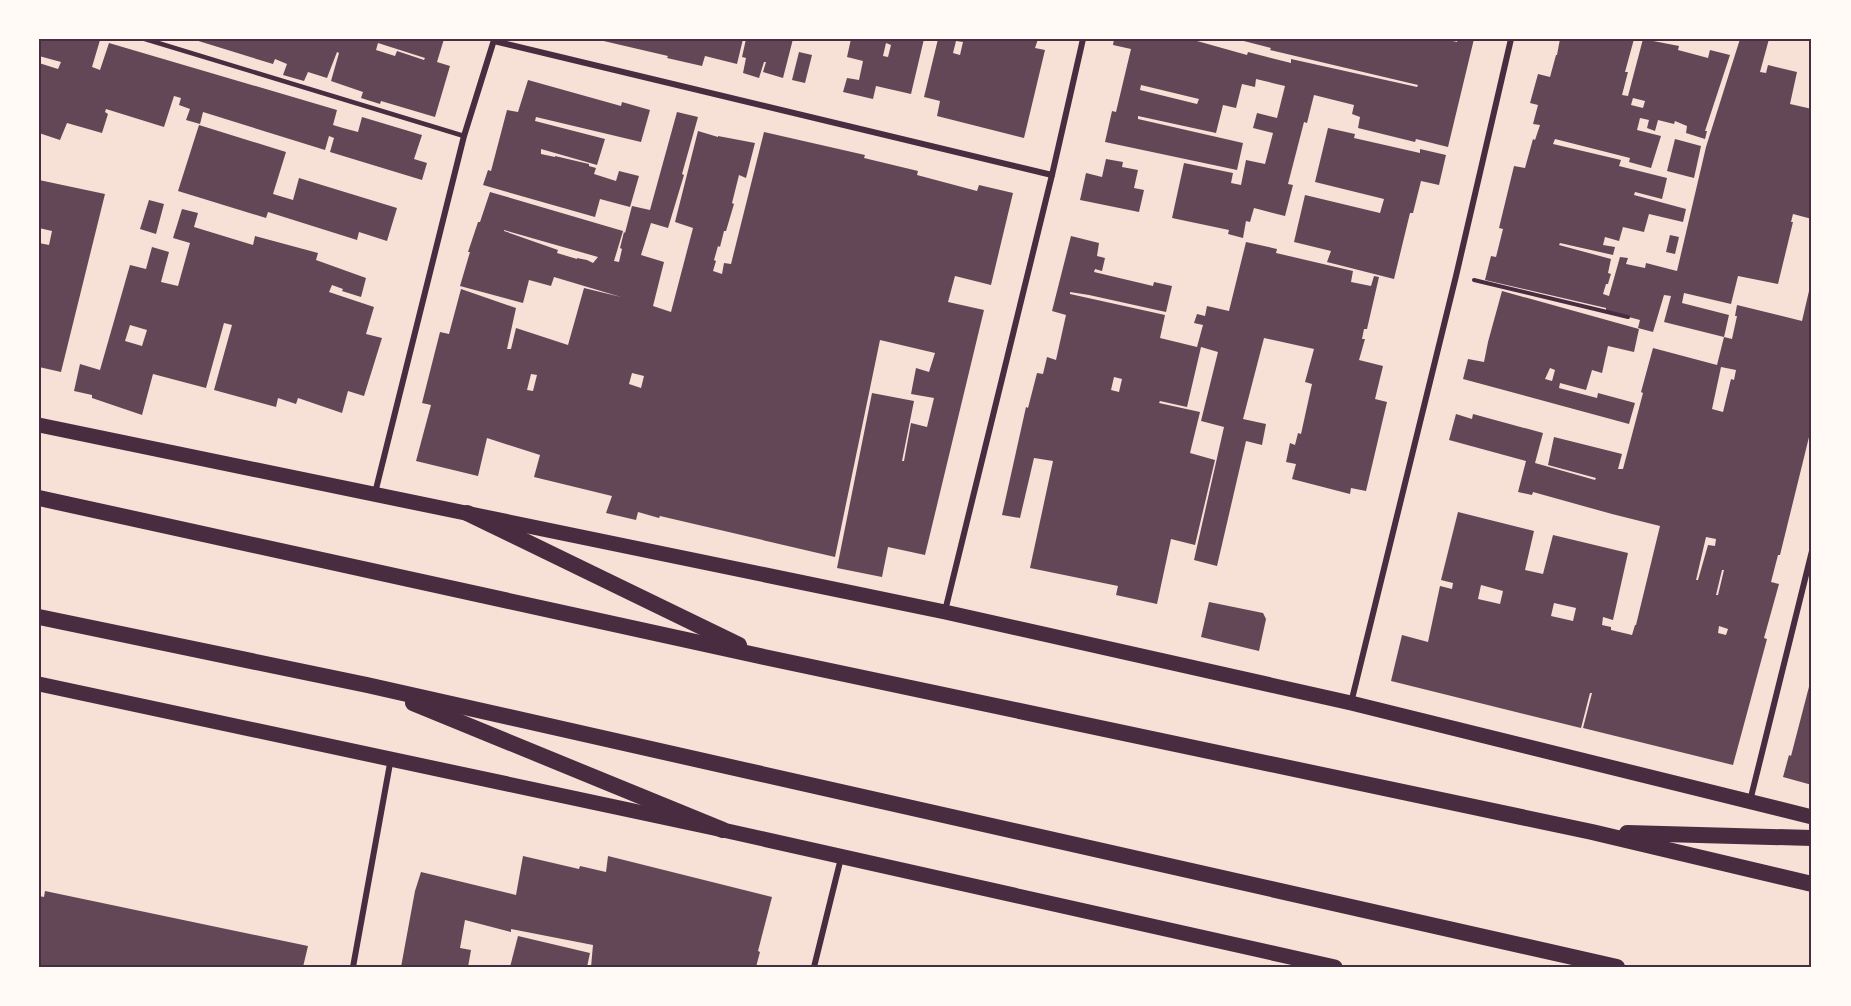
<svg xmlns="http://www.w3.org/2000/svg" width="1851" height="1006" font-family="'Playfair Display',serif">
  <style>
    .building { fill: #644757; fill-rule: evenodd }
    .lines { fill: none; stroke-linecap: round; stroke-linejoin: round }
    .path { stroke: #4a2c40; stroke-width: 4 }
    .service { stroke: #4a2c40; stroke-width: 4.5 }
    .minor { stroke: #4a2c40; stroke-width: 6 }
    .primary { stroke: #4a2c40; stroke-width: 15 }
    .trunk { stroke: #4a2c40; stroke-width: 16 }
    .neatline { fill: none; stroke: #4a2c40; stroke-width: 2 }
  </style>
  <rect width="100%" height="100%" fill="#f7e1d7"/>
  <!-- building -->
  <g class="building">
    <polygon points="39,39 100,40 92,67 100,70 109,43 337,110 333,125 343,128 358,132 362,117 422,135 414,159 427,163 422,180 330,152 334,138 329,136 325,150 203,112 200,124 186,120 190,109 179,105 181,98 174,96 164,127 106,109 105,112 108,114 102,133 67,123 60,140 39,133 39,63 58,69 61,62 39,56"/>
    <path d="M192,39H357L361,40L362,39H444L437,62L450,66L435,117L381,101L380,104L361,98L363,92L331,81L339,53L337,52L327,78L308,72L304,81L283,75L287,64L275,59L273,64ZM378,43L425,58L424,60L397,51L395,56L376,50Z"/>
    <polygon points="595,39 743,39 737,64 705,56 702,66 667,58 668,56"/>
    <polygon points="746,39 793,39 783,78 763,72 766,62 764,62 759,78 743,73 746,58 742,57"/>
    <path d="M851,39H924L911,94L876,86L873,99L843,92L847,78L859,80L863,61L847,57ZM886,43L891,45L888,57L883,56Z"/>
    <path d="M938,39H1038L1035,48L1045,50L1024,138L937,116L940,101L924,97ZM956,41L963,42L960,55L953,53Z"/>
    <path d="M1114,39H1197V41L1247,55L1248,52L1291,63V59L1417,87L1418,85L1270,50L1271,48L1236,39H1445L1457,42L1458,39H1474L1448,147L1416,139L1415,142L1358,128L1360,117L1352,114L1354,105L1314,95L1307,123L1304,122L1288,184L1293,185L1285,216L1254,208L1250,222L1246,221L1243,238L1228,234L1229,230L1172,218L1184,163L1233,173L1231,183L1241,185L1246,160L1265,164L1273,133L1253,128L1257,113L1277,118L1285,86L1256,79L1255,87L1242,84L1236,108L1223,105L1216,133L1138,116V119L1243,143L1237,170L1105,142L1112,111L1116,112L1131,49L1113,45ZM1141,85L1199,99L1197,104L1140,90Z"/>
    <path d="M1560,39H1634L1625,72H1628L1622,95L1628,96L1643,39L1679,46L1678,50L1708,58L1710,50L1730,55L1705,131H1707L1705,139L1686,133L1687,126L1675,121L1674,124L1658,120L1655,131L1647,128L1649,120L1640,118L1637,130L1661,136L1651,168L1629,162L1630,158L1555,139L1553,144L1621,160L1619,166L1667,178L1662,199L1635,192L1634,195L1686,209L1683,222L1649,214L1644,232L1623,227L1619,241L1605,237L1603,245L1615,247L1613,255L1560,243L1559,245L1611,259L1608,273L1611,274L1610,277L1608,284H1606L1603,294L1609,296L1620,257L1628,258L1626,264L1645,268L1646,263L1677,271L1706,147L1740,39H1769L1760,72L1766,73L1768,65L1797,72L1790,104L1812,109V219L1793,214L1791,222H1793L1778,284L1738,276L1731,304L1684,293L1682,303L1729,315L1724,337L1664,322L1671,296L1664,295L1653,332L1638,328L1640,320L1606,311V308L1485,280L1491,256L1496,257L1503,229L1499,228L1514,166L1525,168L1533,139L1535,140L1540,125L1533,124L1538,105L1530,103L1538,74L1550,77L1556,55H1557ZM1633,98L1645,101L1643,108L1631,105Z"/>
    <polygon points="799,52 812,55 805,83 792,80"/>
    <polygon points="528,80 621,106 622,102 650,110 641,142 536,117 535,121 605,139 597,165 541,149 541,154 555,157 555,156 589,164 589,166 596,168 594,174 616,181 619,171 639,176 630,207 600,199 595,217 483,185 488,170 491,171 507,110 518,112"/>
    <path d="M677,112L698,117L682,174L684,175L668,228L651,223L641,255L664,262L653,306L671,312L693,228L675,222L698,131L718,137V136L755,143L746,178L739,175L732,203L734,204L726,231H724L720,247L718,246L714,260L716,261L713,271L722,274L724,263L731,264L764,132L865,155L864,158L918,171L917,175L977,191L979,185L1013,193L991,285L955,276L948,302L984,310L925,555L888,547L882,577L837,568L872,393L914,401L902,461H904L911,423L927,427L934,398L911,394L916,368L929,372L935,353L880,340L835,557L660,516L659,518L638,512L636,520L606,513L612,496L534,477L540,455L487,438L478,476L416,461L431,405L422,403L440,332L449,334L461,289L516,308L507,349H511L516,328L568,345L584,288L621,297L554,277L551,286L529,280L523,303L460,286L470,252H468L478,222H480L490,192L623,231L614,261L619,262L622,249L620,248L624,232L625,233L632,206L650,210ZM504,230L598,257L593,263L587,260L577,258V259L557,253L558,250L504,231ZM632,373L644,376L641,388L629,384ZM531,374L537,375L533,391L527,390Z"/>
    <polygon points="199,125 286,152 273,194 293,200 299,178 397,208 387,241 359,232 357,240 268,212 266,218 178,191"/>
    <polygon points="1328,128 1355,134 1354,138 1420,153 1420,149 1446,155 1439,185 1421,181 1413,213 1410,213 1394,279 1327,262 1331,251 1294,242 1305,195 1380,213 1384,199 1315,182"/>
    <polygon points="1675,139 1701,146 1694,178 1667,171"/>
    <polygon points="1106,159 1123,162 1122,167 1138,170 1134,188 1144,190 1139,212 1080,200 1086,173 1102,177"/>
    <polygon points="39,180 105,194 61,372 39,367 39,243 49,245 52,231 39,228"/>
    <polygon points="149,200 164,204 156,234 140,229"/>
    <path d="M182,209L198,213L194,227L253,245L255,236L318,253L316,260L366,278L361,297L342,291L343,289L332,285L329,292L374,307L366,334L382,338L364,396L348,391L342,413L298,398L296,404L278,398L276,407L214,390L232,325L224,323L206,388L153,374L142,415L92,398V395L74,391L80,364L100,370L130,265L146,269L152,247L169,252L161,282L178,286L190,243L173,238ZM130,325L147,330L142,346L125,341Z"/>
    <polygon points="1670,235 1679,237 1675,254 1666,252"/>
    <path d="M1071,236L1099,243L1097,256L1105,258L1102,271L1095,269L1094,272L1153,286L1154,282L1172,286L1166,312L1089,295L1070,292V294L1165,315L1160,338L1197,347L1203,325L1194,323L1197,314L1205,316L1207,306L1229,311L1246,242L1277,249L1276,253L1353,271L1351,282L1371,286L1374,276L1379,277L1367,329H1364L1362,339H1365L1359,360L1383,366L1375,399L1387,402L1366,491L1351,488L1350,494L1292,479L1296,464L1286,462L1290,443L1295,445L1298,433L1301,434L1312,384L1305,382L1314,349L1264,338L1243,419L1266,424L1262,445L1246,441L1217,566L1194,560L1224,427L1201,421L1218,352L1201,347L1187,407L1160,401L1159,403L1200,412L1190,453L1215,460L1195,545L1171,539L1157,604L1116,595L1118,586L1030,568L1053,461L1034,458L1020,518L1002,515L1026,407L1028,408L1037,373L1043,374L1047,357L1056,360L1066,315L1052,311ZM1114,377L1122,379L1119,392L1111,390Z"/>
    <path d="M1502,291L1639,329L1634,352L1608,346L1602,373L1592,370L1586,390L1560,383L1559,388L1597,398L1598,393L1635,403L1629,424L1463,379L1468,359L1484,362L1488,342ZM1550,368L1555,370L1552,381L1545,379Z"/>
    <path d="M1809,291H1812V434L1810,433L1780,555H1778L1771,582L1779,584L1764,638L1767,639L1733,765L1583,728L1592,693H1590L1581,728L1391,681L1402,635L1428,642L1440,586L1452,589L1453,583L1441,580L1458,512L1534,531L1525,570L1543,574L1553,535L1628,553L1613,620L1603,617L1602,625L1611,627V630L1632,635L1635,625H1636L1660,526L1612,514L1533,492L1532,495L1518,492L1526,461L1449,440L1456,414L1472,419L1473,414L1543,433L1535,463L1595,480L1596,478L1548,465L1554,437L1622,454L1618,469H1623L1643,393L1641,392L1653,348L1717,365L1724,337L1732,339L1737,316H1735L1737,305L1802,321ZM1721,367L1736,370L1734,380L1731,379L1723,412L1712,409ZM1706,537L1716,539L1715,546L1708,545L1698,580H1696ZM1722,570H1724L1718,595H1716ZM1481,585L1503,591L1500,604L1478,599ZM1554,603L1576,608L1573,621L1551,616ZM1719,626L1728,629L1726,635L1718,633Z"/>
    <polygon points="1209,602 1263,613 1266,619 1259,651 1201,637"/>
    <polygon points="1811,679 1812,679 1812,785 1783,777 1789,755 1791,756"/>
    <polygon points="523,856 579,869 580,866 606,872 608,856 772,897 758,951 760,952 756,967 591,967 593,945 511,929 511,932 465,920 460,948 471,950 468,967 401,967 415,891 421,872 516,895"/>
    <polygon points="45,891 308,946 303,967 39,967 39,896 44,897"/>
    <polygon points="518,936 590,953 587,967 510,967"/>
  </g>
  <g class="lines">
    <!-- path -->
    <polyline class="path" points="1474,280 1628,317"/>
    <!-- service -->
    <polyline class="service" points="145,39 464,136"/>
    <!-- minor -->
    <g class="minor">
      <polyline points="494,41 1052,175"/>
      <polyline points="375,493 464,136 494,40"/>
      <polyline points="945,611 1052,175 1083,39"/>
      <polyline points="1351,703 1456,276 1511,39"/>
      <polyline points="1750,801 1812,551"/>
      <polyline points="353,967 391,758"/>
      <polyline points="814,967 841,858"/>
    </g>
    <!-- primary -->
    <g class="primary">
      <polyline points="39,425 945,612 1351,703 1812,817"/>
      <polyline points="39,684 723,830 1335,967"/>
    </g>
    <!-- trunk -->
    <g class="trunk">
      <polyline points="39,498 764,657 1592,832 1812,884"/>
      <polyline points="467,513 739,645"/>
      <polyline points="39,617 367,685 1617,967"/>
      <polyline points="413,703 723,830"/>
      <polyline points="1627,833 1812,838"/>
    </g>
  </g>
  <!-- border -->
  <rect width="1851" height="1006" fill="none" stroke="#fffaf5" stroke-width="81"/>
  <rect x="40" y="40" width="1770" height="926" class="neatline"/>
</svg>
